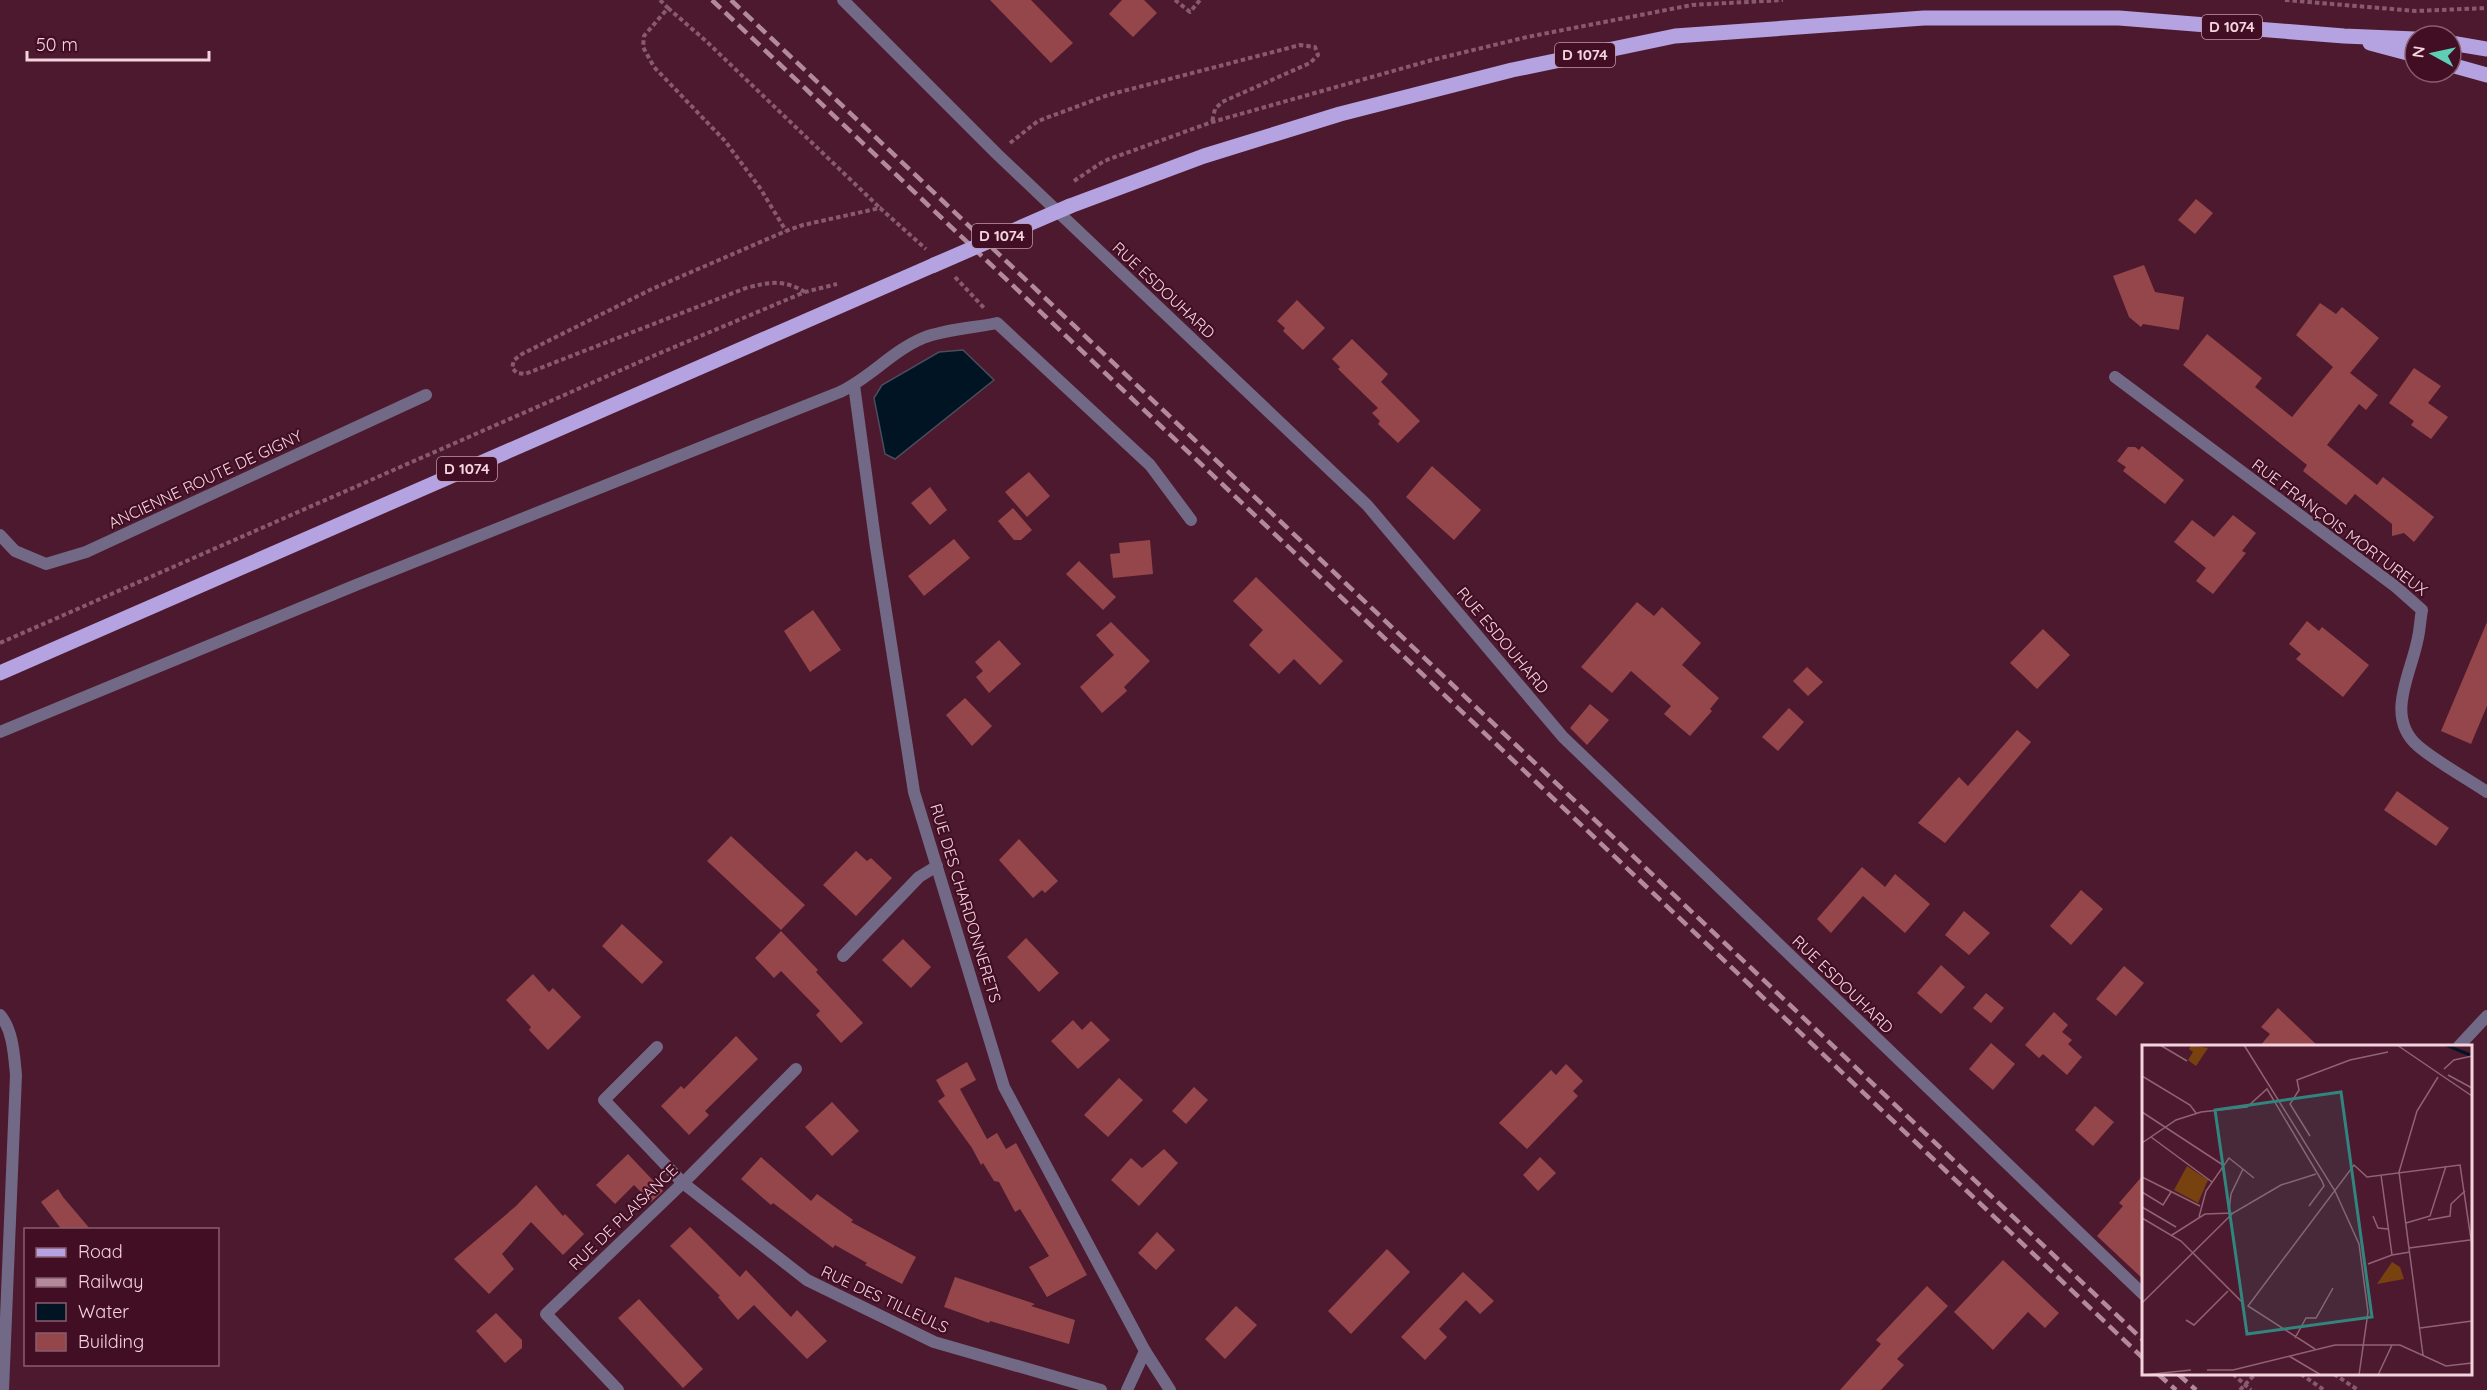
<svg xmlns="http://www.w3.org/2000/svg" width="2487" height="1390" font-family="Quicksand,sans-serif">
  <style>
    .water { fill: #001423; stroke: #4a4d5b; stroke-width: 1.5 }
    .building { fill: #95464a }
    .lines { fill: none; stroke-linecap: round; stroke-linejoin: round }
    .path { stroke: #885a6c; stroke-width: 4; stroke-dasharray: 4.5 3; stroke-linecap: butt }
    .service { stroke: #726987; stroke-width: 12 }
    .minor { stroke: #726987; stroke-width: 12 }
    .primary { stroke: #b5a2e1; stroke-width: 15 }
    .rail { stroke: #b38a99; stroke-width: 4.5; stroke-dasharray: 12 6; stroke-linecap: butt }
    .path-bridge { stroke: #885a6c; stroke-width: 4; stroke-dasharray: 4.5 3; stroke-linecap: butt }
    .primary-bridge { stroke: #b5a2e1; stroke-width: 15 }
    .labels { text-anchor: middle; stroke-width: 4.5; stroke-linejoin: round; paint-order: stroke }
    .shield { fill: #410e24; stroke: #bf98a6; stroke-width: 1.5 }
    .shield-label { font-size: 15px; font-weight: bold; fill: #f5d3dd }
    .street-label { font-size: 16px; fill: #f5d3dd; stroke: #410e24 }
    .inset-river { fill: none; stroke: #001423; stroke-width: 3 }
    .inset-road { fill: none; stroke: #906374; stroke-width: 1.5 }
    .view { fill: #32847f; fill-opacity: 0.15; stroke: #32847f; stroke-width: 3 }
    .inset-edge { fill: none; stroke: #f5d3dd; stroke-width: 3 }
  </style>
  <rect width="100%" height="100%" fill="#4d192e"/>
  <!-- water -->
  <polygon class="water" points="963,350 994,380 895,459 885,454 874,398 882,385 939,352"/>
  <!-- building -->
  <g class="building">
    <polygon points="990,0 1031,0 1073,43 1051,63"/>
    <polygon points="1122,0 1144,0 1157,13 1133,37 1109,14"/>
    <polygon points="2196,199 2213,213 2195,234 2178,220"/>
    <polygon points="2144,265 2155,292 2184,297 2179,330 2143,324 2141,327 2129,317 2113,276"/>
    <polygon points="1297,300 1325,328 1303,350 1283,331 1285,328 1277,321"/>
    <polygon points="2320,303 2336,314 2342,307 2379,338 2350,373 2378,395 2366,410 2359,404 2327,445 2377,485 2383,477 2434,517 2414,542 2404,533 2392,536 2392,524 2355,494 2346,505 2303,471 2307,465 2183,365 2207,334 2262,378 2255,387 2292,417 2333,367 2296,335"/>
    <polygon points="1352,339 1388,374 1381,382 1420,421 1398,443 1378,424 1380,421 1372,413 1378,408 1338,369 1340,367 1332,359"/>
    <polygon points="2414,368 2441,386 2428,403 2448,417 2431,439 2411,425 2414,421 2389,403"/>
    <polygon points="2142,446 2184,480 2165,504 2123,471 2126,467 2117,461 2128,447 2135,447 2139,450"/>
    <polygon points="1432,466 1481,510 1454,540 1406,497"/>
    <polygon points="1029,472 1050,496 1027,517 1005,492"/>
    <polygon points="930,487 947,510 930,525 911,503"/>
    <polygon points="1013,508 1032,530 1021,540 1014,540 998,521"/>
    <polygon points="2233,515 2256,533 2242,551 2246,553 2213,594 2196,581 2206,568 2174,542 2192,520 2214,537"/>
    <polygon points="954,539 970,558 924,596 908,576"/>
    <polygon points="1150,540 1153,574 1113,578 1110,554 1120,553 1119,543"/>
    <polygon points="1079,561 1116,597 1103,610 1066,574"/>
    <polygon points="1256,577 1343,661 1320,685 1294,659 1279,674 1249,645 1263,630 1233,601"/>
    <polygon points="1637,602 1654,616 1662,607 1701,643 1682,665 1719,698 1710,709 1712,711 1690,736 1664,714 1671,706 1631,671 1612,693 1581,667"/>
    <polygon points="813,610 841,650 810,672 784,631"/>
    <polygon points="2307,621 2319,631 2322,627 2369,665 2343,697 2296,659 2301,654 2289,644"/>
    <polygon points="1111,622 1150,661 1124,687 1127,691 1102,713 1080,687 1114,655 1096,635"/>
    <polygon points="2487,622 2487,706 2471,744 2441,731"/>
    <polygon points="2043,629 2070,655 2037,689 2010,663"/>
    <polygon points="999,640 1021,664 989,693 976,677 983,671 975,662"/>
    <polygon points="1807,667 1823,682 1808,696 1793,681"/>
    <polygon points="965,698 992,726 972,746 946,715"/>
    <polygon points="1590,704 1609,720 1587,745 1570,728"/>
    <polygon points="1789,708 1804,722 1778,751 1762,737"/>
    <polygon points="2017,730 2031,742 1945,843 1918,823 1959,777 1968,786"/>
    <polygon points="2397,791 2449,828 2436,846 2384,810"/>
    <polygon points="731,836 805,905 781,930 707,861"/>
    <polygon points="1019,839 1058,881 1045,893 1042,890 1033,898 999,860"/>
    <polygon points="856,851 867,861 871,858 892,878 856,916 823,885"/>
    <polygon points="1862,867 1885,887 1895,874 1930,904 1905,933 1863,896 1831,933 1817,919"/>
    <polygon points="2081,890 2103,909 2071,945 2050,926"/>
    <polygon points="1964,911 1990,933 1969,955 1945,935"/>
    <polygon points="622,924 663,962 642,984 602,946"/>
    <polygon points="781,931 818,970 816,972 863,1023 841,1043 816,1015 820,1011 781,971 774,978 755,958"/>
    <polygon points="1026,938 1059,973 1039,992 1007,957"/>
    <polygon points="903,939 931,967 911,988 882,960"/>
    <polygon points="1941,965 1965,987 1941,1014 1917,993"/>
    <polygon points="2124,966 2144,983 2116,1016 2096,999"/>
    <polygon points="533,974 549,992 553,988 581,1017 548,1050 529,1030 531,1027 506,1000"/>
    <polygon points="1986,993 2004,1008 1991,1023 1973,1008"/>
    <polygon points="2278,1008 2319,1047 2259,1047 2270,1034 2261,1027"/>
    <polygon points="2054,1012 2068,1025 2062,1032 2072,1040 2068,1044 2082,1057 2067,1075 2043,1054 2039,1058 2025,1045"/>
    <polygon points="1073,1020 1082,1030 1091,1021 1110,1040 1078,1069 1051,1041"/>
    <polygon points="736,1036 758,1059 705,1111 709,1115 689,1135 661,1106 681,1086 684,1089"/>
    <polygon points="1991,1043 2015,1064 1993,1090 1969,1069"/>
    <polygon points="967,1062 976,1080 960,1089 987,1139 997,1133 1006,1149 1016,1143 1087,1275 1047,1297 1029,1267 1049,1256 1020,1209 1015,1212 999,1182 994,1181 983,1163 981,1165 972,1148 938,1101 945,1096 936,1080"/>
    <polygon points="1566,1064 1583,1081 1573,1091 1578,1096 1527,1149 1499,1123 1551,1070 1556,1075"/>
    <polygon points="1119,1078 1143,1100 1108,1137 1084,1115"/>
    <polygon points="1194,1087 1208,1100 1186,1124 1172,1111"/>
    <polygon points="832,1102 859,1131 832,1156 805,1127"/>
    <polygon points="2095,1106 2114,1122 2093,1146 2075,1130"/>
    <polygon points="1164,1149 1178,1163 1139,1206 1111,1180 1131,1158 1142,1168"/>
    <polygon points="628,1154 663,1191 651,1202 634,1185 615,1204 596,1185"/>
    <polygon points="761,1157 811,1201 817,1194 853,1220 851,1222 916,1257 902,1284 865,1265 867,1263 835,1245 833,1248 773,1203 771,1205 741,1179"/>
    <polygon points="1540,1157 1556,1173 1538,1191 1523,1175"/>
    <polygon points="2144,1174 2144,1280 2097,1236 2123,1206 2119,1203"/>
    <polygon points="536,1185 563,1216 565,1214 584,1234 563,1255 531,1222 502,1254 514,1269 489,1294 454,1259 516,1206"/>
    <polygon points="58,1189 63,1197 91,1230 62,1230 41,1202"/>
    <polygon points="690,1227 740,1277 746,1270 791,1317 797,1310 827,1341 807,1359 754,1305 738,1320 718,1297 720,1296 670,1246"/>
    <polygon points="1157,1232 1175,1250 1156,1270 1138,1253"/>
    <polygon points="1387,1249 1410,1272 1351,1334 1328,1311"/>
    <polygon points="2003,1260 2059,1313 2045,1328 2028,1312 1993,1350 1954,1312"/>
    <polygon points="1463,1272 1494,1301 1480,1314 1466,1300 1439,1329 1447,1337 1425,1360 1401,1337"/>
    <polygon points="955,1277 1035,1304 1031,1306 1075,1320 1069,1344 990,1321 989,1323 944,1307"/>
    <polygon points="1927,1286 1948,1306 1897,1359 1904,1365 1881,1390 1840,1390 1881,1344 1876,1340"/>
    <polygon points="639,1299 703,1369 683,1388 618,1318"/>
    <polygon points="1236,1306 1257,1325 1225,1359 1205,1339"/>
    <polygon points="496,1313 522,1340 522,1348 505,1363 476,1331"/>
  </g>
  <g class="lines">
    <!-- path -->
    <g class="path">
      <polyline points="660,0 668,8 644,36 643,47 654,67 725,141 760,188 786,231"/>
      <polyline points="1175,0 1190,12 1200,0"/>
      <polyline points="2285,0 2416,11 2487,8"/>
      <polyline points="668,8 706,41 880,208"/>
      <polyline points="1010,143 1038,121 1108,95 1300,45 1315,47 1318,55 1310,63 1222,102 1215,109 1212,122"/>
      <polyline points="1074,181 1104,161 1212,122 1432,60 1527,37 1692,5 1783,0"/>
      <polyline points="955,277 985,309"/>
      <path d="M805,292C783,279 769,282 746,288L525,374L517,373L512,368L514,360L522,354L652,289L786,231L803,225L880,208L926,249"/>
      <polyline points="0,643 653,356 805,292 837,284"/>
      <polyline points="2233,1374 2251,1390"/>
      <polyline points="2301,1374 2324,1390"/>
      <polyline points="2334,1374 2358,1390"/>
    </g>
    <!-- service -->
    <polyline class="service" points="657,1047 604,1100 683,1183"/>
    <!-- minor -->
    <g class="minor">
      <polyline points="843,0 997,154 1367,505 1563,737 2144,1295"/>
      <path d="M2115,377L2396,587L2422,610C2420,620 2420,631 2417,642C2410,676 2385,717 2418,746C2438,763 2465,777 2487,792"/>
      <polyline points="854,385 876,547 914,792 1004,1087 1145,1351 1170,1390"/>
      <polyline points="0,535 15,551 46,564 86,552 426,395"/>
      <path d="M0,732L356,585L840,392C870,378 892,351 923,338C946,329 974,328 997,323L1150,465L1191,520"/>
      <polyline points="843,956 919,877 937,866"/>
      <path d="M0,1015C13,1030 14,1055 16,1075L3,1390"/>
      <polyline points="2459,1046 2487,1016"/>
      <polyline points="683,1183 807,1280 934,1342 1101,1390"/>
      <polyline points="618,1390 546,1314 689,1177 796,1069"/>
      <polyline points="1127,1390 1145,1351"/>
    </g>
    <!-- primary -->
    <g class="primary">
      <polyline points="2370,43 2415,55"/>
      <polyline points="2451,43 2487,49"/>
      <polyline points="2451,65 2487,75"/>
      <polyline points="1070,206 1204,156 1340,114 1512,70 1675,36 1924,18 2119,18 2344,36 2415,39"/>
      <polyline points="0,673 934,265"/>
    </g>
    <!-- rail -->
    <g class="rail">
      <polyline points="712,0 2144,1359"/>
      <polyline points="731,0 2144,1341"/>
      <polyline points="2158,1374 2176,1390"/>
      <polyline points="2178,1374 2196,1390"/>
    </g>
    <!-- path-bridge -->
    <polyline class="path-bridge" points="2240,1390 2255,1374"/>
    <!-- primary-bridge -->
    <polyline class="primary-bridge" points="934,265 1070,206"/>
  </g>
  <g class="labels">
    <!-- shield labels -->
    <g class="shield">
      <rect x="2202" y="15" width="60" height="24" rx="4.5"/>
      <rect x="1555" y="43" width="60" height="24" rx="4.5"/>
      <rect x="972" y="224" width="60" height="24" rx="4.5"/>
      <rect x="437" y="457" width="60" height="24" rx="4.5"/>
    </g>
    <g class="shield-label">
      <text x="2232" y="32">D 1074</text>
      <text x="1585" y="60">D 1074</text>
      <text x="1002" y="241">D 1074</text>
      <text x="467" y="474">D 1074</text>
    </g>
    <!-- street labels -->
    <g class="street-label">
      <text transform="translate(1164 290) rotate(43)" y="6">RUE ESDOUHARD</text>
      <text transform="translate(205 479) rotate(-25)" y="6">ANCIENNE ROUTE DE GIGNY</text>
      <text transform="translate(2340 527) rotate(37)" y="6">RUE FRANÇOIS MORTUREUX</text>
      <text transform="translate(1503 640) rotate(50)" y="6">RUE ESDOUHARD</text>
      <text transform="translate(966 903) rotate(73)" y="6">RUE DES CHARDONNERETS</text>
      <text transform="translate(1843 984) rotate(44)" y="6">RUE ESDOUHARD</text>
      <text transform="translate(623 1217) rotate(-44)" y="6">RUE DE PLAISANCE</text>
      <text transform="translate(885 1299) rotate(25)" y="6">RUE DES TILLEULS</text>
    </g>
  </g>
  <!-- overview -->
  <g transform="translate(2142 1045)">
    <rect width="330" height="330" fill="#4d192e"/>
    <path d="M49,0L66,3L54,21L46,15L51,7L47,4ZM45,121L66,135L56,158L32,145ZM250,217L258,222L262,234L235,239Z" fill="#784210"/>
    <path class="inset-river" d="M304,0L328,10"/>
    <path class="inset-road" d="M18,0L45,16M102,0L193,146L217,199L226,267L217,330M255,0L330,51M302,24L312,15L330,11M306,30L330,43M0,31L48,60L54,68M0,67L81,120M168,91L148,59L157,45L155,35L208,15L246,7M9,92L70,137M0,98L34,75L59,67L105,62L125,44L180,136L182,141L167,161M0,132L58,161M0,147L21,160L29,147M0,162L34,182M87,166L89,149L101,124M231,171L236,183L246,184M57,172L64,146L87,113L112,133M0,173L39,196L100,257M286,175L308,171L309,159L323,146M264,178L288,171L304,121M30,190L63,169L91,168M267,203L328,195M250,210L268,207M226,219L250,210L239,130M0,258L91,168L139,140L174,129M44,275L52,280L86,246M278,283L330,276M153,293L164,273H174L191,243M173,304L106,261L212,120L225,132L318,120L330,201M281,310L257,127L275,66L296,32M147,311L179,330M65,325H91L193,300H258L304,321L330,318M1,330L49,325M236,330L250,300"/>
    <path class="view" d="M199,47L230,272L105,289L73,65Z"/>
    <rect width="330" height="330" class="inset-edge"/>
  </g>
  <!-- legend -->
  <rect x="24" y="1228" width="195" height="138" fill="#410e24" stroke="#895d6e" stroke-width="1.5"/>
  <rect x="36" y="1248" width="30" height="9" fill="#b5a2e1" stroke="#895d6e" stroke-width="1.5"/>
  <text x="78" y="1258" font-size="18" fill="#f5d3dd">Road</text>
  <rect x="36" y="1278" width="30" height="9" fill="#b38a99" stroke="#895d6e" stroke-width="1.5"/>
  <text x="78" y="1288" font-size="18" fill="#f5d3dd">Railway</text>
  <rect x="36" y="1303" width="30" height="18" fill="#001423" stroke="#895d6e" stroke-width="1.5"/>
  <text x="78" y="1318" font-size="18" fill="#f5d3dd">Water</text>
  <rect x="36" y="1333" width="30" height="18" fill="#95464a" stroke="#895d6e" stroke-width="1.5"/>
  <text x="78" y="1348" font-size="18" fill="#f5d3dd">Building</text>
  <!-- north arrow -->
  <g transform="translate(2433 54) rotate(278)"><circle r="28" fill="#410e24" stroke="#895d6e" stroke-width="1.5"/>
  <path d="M0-4.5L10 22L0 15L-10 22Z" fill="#5eceb7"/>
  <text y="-9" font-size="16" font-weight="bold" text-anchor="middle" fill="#f5d3dd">N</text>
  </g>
  <!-- scale -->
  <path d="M27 51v9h182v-9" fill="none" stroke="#f5d3dd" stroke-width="3"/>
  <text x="36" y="51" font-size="18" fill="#f5d3dd" stroke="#410e24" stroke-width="4.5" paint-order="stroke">50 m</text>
</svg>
